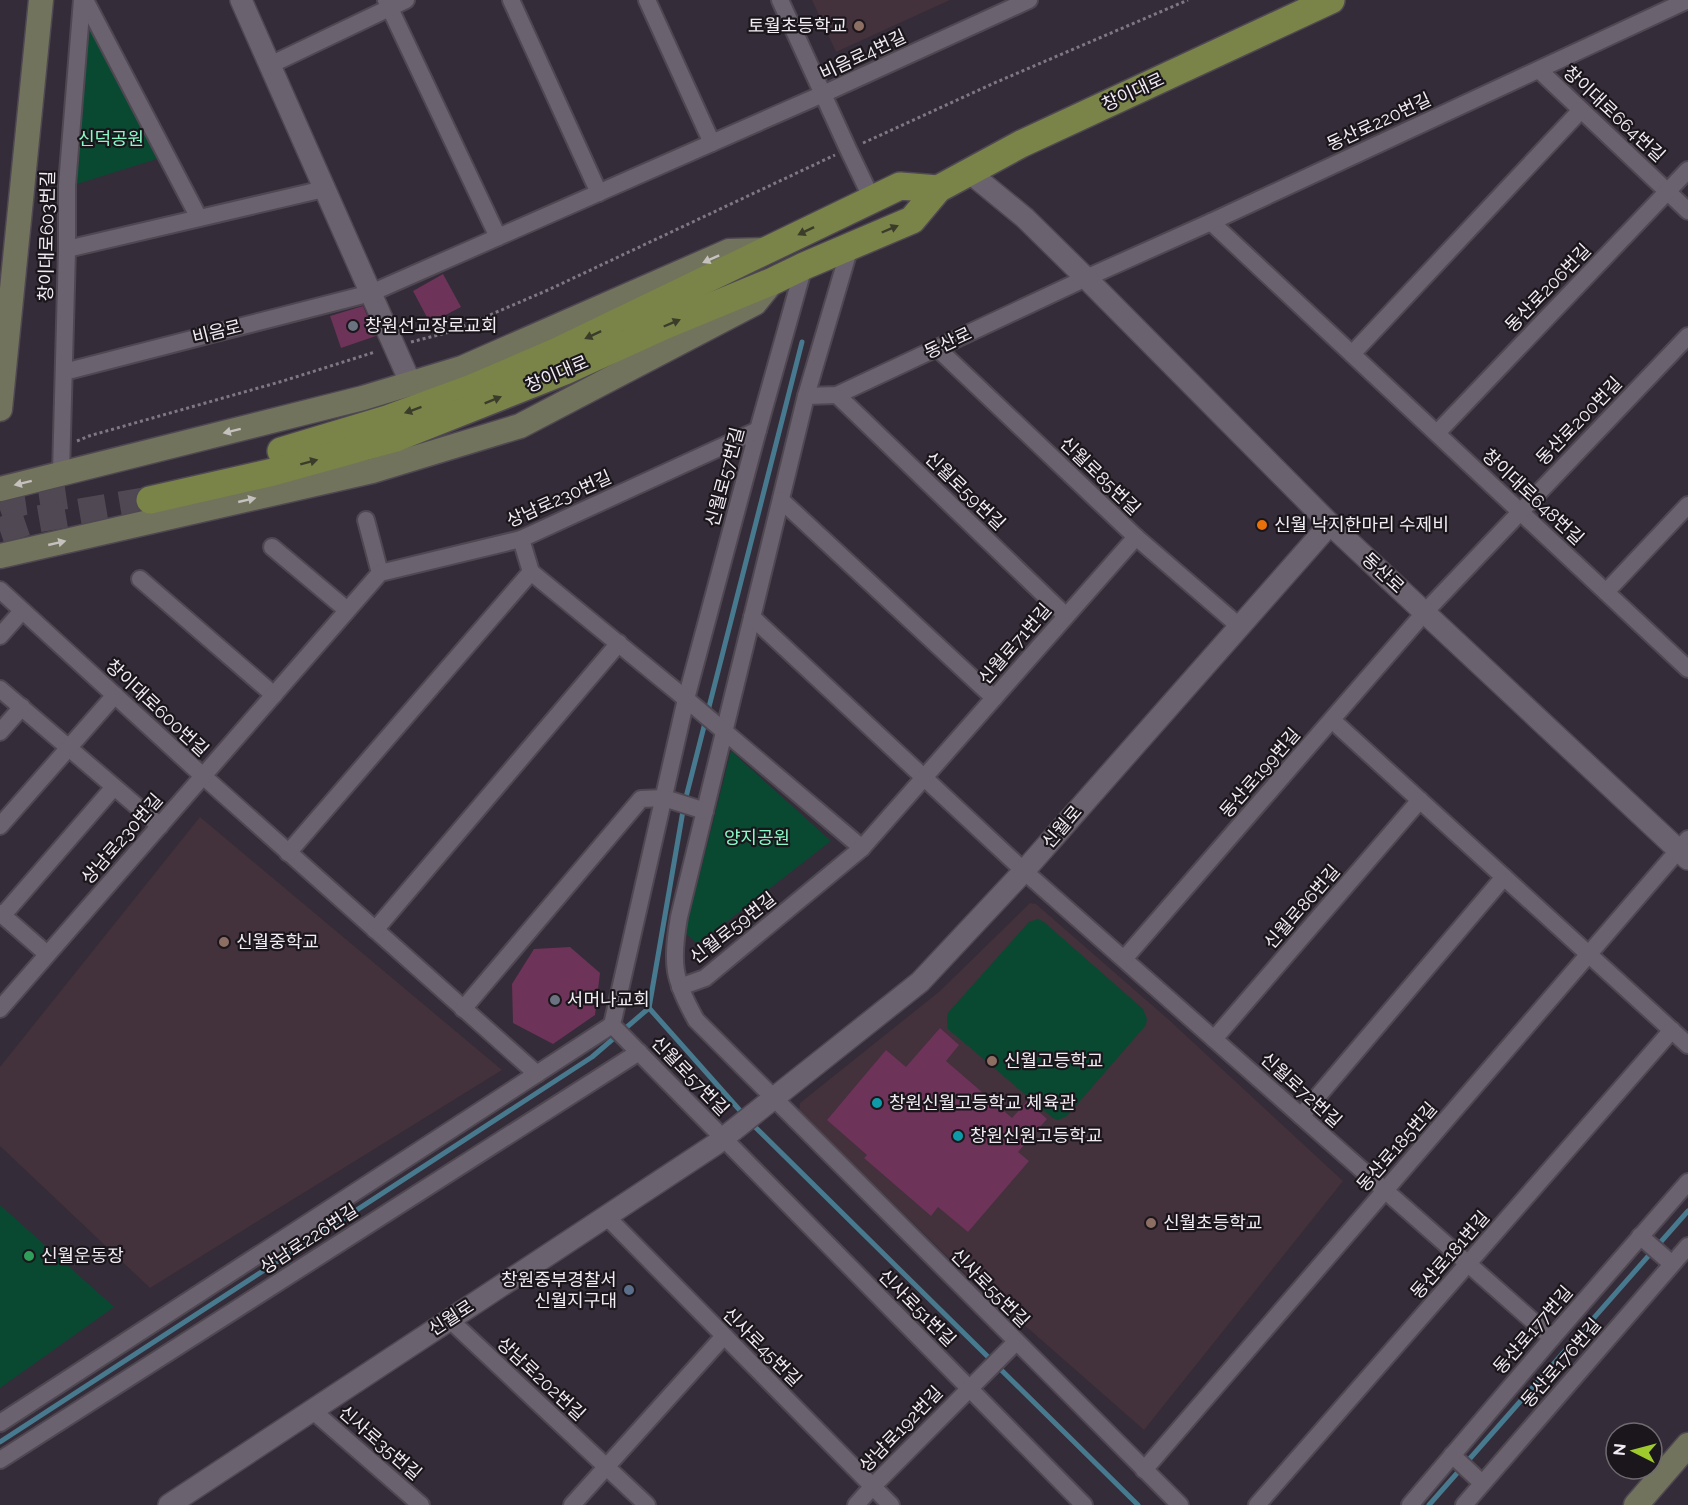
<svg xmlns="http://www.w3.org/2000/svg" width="1688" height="1505" font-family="Raleway,'Noto Sans KR',sans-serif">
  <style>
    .education { fill: #43313b }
    .green { fill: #094932 }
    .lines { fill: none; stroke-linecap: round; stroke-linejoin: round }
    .stream { stroke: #487a8f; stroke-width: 5 }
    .building { fill: #6d3359 }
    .primary-tunnel { stroke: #504954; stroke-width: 27; stroke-dasharray: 27 14; stroke-linecap: butt }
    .minor-casing { stroke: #4f4852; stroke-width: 20 }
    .tertiary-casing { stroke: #4f4852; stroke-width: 24 }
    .secondary-casing { stroke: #4f4852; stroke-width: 27 }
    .primary-casing { stroke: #4f4852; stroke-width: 30 }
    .path { stroke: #7f7882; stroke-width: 3; stroke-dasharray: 3 3; stroke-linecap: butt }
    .minor { stroke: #6b626f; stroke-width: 16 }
    .tertiary { stroke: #6b626f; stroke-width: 21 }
    .secondary { stroke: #72735c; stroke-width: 24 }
    .primary { stroke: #7a8448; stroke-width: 27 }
    .oneway { fill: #3c3c2b }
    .oneway2 { fill: #c5c1be }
    .education-dot { fill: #8d6e63; stroke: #1a161b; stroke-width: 2 }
    .worship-dot { fill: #6b7280; stroke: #1a161b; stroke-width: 2 }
    .food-dot { fill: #e8710a; stroke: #1a161b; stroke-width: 2 }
    .culture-dot { fill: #0f9aa8; stroke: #1a161b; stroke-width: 2 }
    .leisure-dot { fill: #2e9e5b; stroke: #1a161b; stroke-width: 2 }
    .service-dot { fill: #5c6f8a; stroke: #1a161b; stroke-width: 2 }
    .labels { text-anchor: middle; stroke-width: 4.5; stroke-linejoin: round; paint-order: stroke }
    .poi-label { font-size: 18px; fill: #f1ebf3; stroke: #1a161b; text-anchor: start }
    .street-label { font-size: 18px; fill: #f1ebf3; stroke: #1a161b }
    .park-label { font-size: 18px; fill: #88f9c6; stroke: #1a161b }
  </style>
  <rect width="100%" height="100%" fill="#342c38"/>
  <!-- education -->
  <g class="education">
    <polygon points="812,0 950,0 836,52"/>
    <polygon points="200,817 502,1070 150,1288 0,1146 0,1067"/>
    <polygon points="1030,903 1036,904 1168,1019 1343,1181 1144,1430 956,1265 799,1111 800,1103 940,991"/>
  </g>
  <!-- green -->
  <g class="green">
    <polygon points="86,18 157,159 77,184"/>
    <polygon points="731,751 831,841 698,944 685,933"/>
    <polygon points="1038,919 1044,922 1143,1009 1147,1019 1146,1025 1067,1116 1058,1120 1053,1118 948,1029 947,1020 948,1013 1029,922"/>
    <polygon points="0,1205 114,1307 0,1388"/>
  </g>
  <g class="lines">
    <!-- stream -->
    <g class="stream">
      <polyline points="744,1115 649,1008 684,805 802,342"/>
      <polyline points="750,1122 1138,1505"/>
      <polyline points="0,1442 592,1057 649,1008"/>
      <polyline points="1429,1505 1688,1211"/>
    </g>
  </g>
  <!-- building -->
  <g class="building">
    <polygon points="443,274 461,307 430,323 413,291"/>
    <polygon points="363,306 376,336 341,348 330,316"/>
    <polygon points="570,947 600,973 595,1015 553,1044 513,1023 512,984 534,949"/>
    <polygon points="940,1028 959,1045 946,1061 1012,1118 1027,1101 1047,1119 1018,1152 1029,1161 968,1232 938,1207 931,1216 864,1158 867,1155 827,1120 886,1050 906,1067"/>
  </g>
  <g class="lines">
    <!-- primary-tunnel -->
    <g class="primary-tunnel">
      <polyline points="0,510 22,502 78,494"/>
      <polyline points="0,531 32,520 150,500"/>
    </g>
    <!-- minor casing -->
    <g class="minor-casing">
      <g id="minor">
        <polyline points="85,0 199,218"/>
        <polyline points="386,0 498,237"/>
        <polyline points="511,0 599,193"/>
        <polyline points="647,0 712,143"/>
        <polyline points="780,0 848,149 872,199"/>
        <polyline points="270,65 406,0"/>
        <polyline points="1539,70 1688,211"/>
        <polyline points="1211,222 1688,669"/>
        <path d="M850,247L806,396L679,917C671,963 673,979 696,1020L1180,1505"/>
        <polyline points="67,249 324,189"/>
        <polyline points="804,266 758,430 686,699 612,1025 1084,1505"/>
        <polyline points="937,348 1136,537 1239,626"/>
        <polyline points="1352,354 1581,110"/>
        <polyline points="64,372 371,293 823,94 1029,0"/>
        <polyline points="837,395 1066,616"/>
        <polyline points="806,396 837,395 1086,278 1211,222 1688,0"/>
        <polyline points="1437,433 1688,170"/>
        <polyline points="61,473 67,249 67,185 82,0"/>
        <polyline points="781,500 994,698"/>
        <polyline points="366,520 380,573"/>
        <polyline points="521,539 531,572 686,699 862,848"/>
        <polyline points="272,547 347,610"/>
        <polyline points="140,579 274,695"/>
        <polyline points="0,590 203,776 537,1074"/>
        <polyline points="1606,592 1688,505"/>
        <polyline points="752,617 1024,871 1552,1338"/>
        <polyline points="0,636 22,611"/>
        <polyline points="0,689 160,826"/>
        <polyline points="1332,720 1688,1045"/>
        <polyline points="0,732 22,707"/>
        <polyline points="0,826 115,695"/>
        <polyline points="288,853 531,572"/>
        <polyline points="0,913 47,954"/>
        <polyline points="3,915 114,787"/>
        <polyline points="375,930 619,643"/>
        <polyline points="1124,959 1425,612 1688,336"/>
        <polyline points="680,987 705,978 862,848 1136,537"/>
        <polyline points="0,1009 380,573 521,539 758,430"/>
        <polyline points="463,1009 641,799 664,798 705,811"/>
        <polyline points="1214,1039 1420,800"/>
        <polyline points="1301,1116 1504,877"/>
        <polyline points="606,1216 891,1505"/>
        <polyline points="1640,1236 1672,1264"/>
        <polyline points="449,1319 647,1505"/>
        <polyline points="312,1410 421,1505"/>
        <polyline points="0,1423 612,1025"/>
        <polyline points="1452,1455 1482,1483"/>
        <polyline points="0,1460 639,1052"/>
        <polyline points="1144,1470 1688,839"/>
        <polyline points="572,1505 724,1336"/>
        <polyline points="856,1505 873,1486 1016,1342"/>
        <polyline points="1257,1505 1672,1030"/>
        <polyline points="1410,1505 1552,1338 1688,1182"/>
        <polyline points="1464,1505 1688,1246"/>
      </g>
    </g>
    <!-- tertiary casing -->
    <g class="tertiary-casing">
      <g id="tertiary">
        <polyline points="241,0 411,384"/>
        <polyline points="969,172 1025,218 1086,278 1330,524 1688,859"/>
        <polyline points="169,1505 716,1144 920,982 1024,871 1330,524"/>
      </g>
    </g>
    <!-- secondary casing -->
    <g class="secondary-casing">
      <g id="secondary">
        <polyline points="0,409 41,0"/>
        <polyline points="0,489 363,398 462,368 729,251 766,250"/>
        <polyline points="0,556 372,471 520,426 755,303 772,282"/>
        <polyline points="1636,1505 1688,1445"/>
      </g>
    </g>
    <!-- primary casing -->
    <g class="primary-casing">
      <g id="primary">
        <polyline points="281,451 387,419 472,388 558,351 900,186 938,189"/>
        <polyline points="150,500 273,472 396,438 565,371 666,325 773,281 804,266 912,220 938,189 1021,144 1331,0"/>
      </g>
    </g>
    <!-- path -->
    <g class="path">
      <polyline points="863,143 992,84 1188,0"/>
      <polyline points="411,342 450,332 548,290 835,155"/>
      <polyline points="77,441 89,436 283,381 375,352"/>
    </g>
    <!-- minor -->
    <use href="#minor" class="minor"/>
    <!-- tertiary -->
    <use href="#tertiary" class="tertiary"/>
    <!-- secondary -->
    <use href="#secondary" class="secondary"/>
    <!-- primary -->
    <use href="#primary" class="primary"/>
  </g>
  <!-- one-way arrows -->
  <defs><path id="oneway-solid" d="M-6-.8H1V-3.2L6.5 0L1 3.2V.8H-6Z" transform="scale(1.5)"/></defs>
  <g class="oneway">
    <use href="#oneway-solid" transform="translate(890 229) rotate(-23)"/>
    <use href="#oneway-solid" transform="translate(806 231) rotate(154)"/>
    <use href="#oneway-solid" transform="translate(672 323) rotate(-23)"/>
    <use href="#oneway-solid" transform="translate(593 335) rotate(155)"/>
    <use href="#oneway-solid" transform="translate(493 400) rotate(-22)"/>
    <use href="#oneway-solid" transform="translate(413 410) rotate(160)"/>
    <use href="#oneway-solid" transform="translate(309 462) rotate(-15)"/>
  </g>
  <g class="oneway2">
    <use href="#oneway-solid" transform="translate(711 259) rotate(156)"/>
    <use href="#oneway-solid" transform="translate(232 431) rotate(166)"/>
    <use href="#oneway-solid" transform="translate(23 483) rotate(166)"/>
    <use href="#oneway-solid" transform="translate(247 500) rotate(-13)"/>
    <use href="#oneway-solid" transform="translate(57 543) rotate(-13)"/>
  </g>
  <!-- markers -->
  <g class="education-dot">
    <circle cx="859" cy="26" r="6"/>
    <circle cx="224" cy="942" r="6"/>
    <circle cx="992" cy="1061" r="6"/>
    <circle cx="1151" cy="1223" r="6"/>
  </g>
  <g class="worship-dot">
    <circle cx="353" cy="326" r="6"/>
    <circle cx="555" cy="1000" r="6"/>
  </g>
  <circle class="food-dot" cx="1262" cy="525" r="6"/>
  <g class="culture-dot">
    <circle cx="877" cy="1103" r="6"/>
    <circle cx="958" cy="1136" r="6"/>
  </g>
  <circle class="leisure-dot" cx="29" cy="1256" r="6"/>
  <circle class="service-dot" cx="629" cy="1290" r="6"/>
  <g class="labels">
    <!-- poi labels -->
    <g class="poi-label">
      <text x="847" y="32" text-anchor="end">토월초등학교</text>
      <text x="365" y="332">창원선교장로교회</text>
      <text x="1274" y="531">신월 낙지한마리 수제비</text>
      <text x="236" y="948">신월중학교</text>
      <text x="567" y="1006">서머나교회</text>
      <text x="1004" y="1067">신월고등학교</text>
      <text x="889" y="1109">창원신월고등학교 체육관</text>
      <text x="970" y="1142">창원신원고등학교</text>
      <text x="1163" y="1229">신월초등학교</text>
      <text x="41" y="1262">신월운동장</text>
      <text x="617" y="1286" text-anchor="end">창원중부경찰서<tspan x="617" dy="21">신월지구대</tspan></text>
    </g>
    <!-- street labels -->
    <g class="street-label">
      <text transform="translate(863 55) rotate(-25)" y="6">비음로4번길</text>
      <text transform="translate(1133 92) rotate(-25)" y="6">창이대로</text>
      <text transform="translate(1614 114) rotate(43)" y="6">창이대로664번길</text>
      <text transform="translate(1379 122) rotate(-25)" y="6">동산로220번길</text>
      <text transform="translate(47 236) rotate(-89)" y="6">창이대로603번길</text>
      <text transform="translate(1548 288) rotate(-46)" y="6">동산로206번길</text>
      <text transform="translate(217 332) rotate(-14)" y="6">비음로</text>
      <text transform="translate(948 343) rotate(-25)" y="6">동산로</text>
      <text transform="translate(557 374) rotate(-23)" y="6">창이대로</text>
      <text transform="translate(1579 421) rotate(-46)" y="6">동산로200번길</text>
      <text transform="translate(1100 476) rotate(44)" y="6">신월로85번길</text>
      <text transform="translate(725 477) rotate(-75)" y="6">신월로57번길</text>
      <text transform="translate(965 491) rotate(44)" y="6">신월로59번길</text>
      <text transform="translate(1533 497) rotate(43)" y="6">창이대로648번길</text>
      <text transform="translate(559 499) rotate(-24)" y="6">상남로230번길</text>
      <text transform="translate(1383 573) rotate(43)" y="6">동산로</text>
      <text transform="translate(1015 644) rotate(-49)" y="6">신월로71번길</text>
      <text transform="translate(157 708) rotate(43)" y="6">창이대로600번길</text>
      <text transform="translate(1260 773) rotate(-49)" y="6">동산로199번길</text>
      <text transform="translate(1062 827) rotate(-49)" y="6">신월로</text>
      <text transform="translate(122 839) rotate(-49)" y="6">상남로230번길</text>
      <text transform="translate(1302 907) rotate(-49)" y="6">신월로86번길</text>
      <text transform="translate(733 928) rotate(-38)" y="6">신월로59번길</text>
      <text transform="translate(690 1076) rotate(46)" y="6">신월로57번길</text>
      <text transform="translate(1301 1090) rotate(42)" y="6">신월로72번길</text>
      <text transform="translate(1397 1147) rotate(-49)" y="6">동산로185번길</text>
      <text transform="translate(309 1239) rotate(-33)" y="6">상남로226번길</text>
      <text transform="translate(1450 1255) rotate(-49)" y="6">동산로181번길</text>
      <text transform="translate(990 1288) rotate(45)" y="6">신사로55번길</text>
      <text transform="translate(917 1308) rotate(45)" y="6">신사로51번길</text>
      <text transform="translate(451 1318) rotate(-33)" y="6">신월로</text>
      <text transform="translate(1533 1330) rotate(-49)" y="6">동산로177번길</text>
      <text transform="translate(762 1347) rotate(45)" y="6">신사로45번길</text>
      <text transform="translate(1561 1363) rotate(-49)" y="6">동산로176번길</text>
      <text transform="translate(541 1379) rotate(43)" y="6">상남로202번길</text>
      <text transform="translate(901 1429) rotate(-46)" y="6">상남로192번길</text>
      <text transform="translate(380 1443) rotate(41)" y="6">신사로35번길</text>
    </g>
    <!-- park labels -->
    <g class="park-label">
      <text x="111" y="145">신덕공원</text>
      <text x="757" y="844">양지공원</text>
    </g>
  </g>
  <!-- north arrow -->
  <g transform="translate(1634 1451) rotate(276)"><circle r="28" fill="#1a161b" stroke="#706b71" stroke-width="1.5"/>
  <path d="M0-4.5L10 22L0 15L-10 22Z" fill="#9fca2e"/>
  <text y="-9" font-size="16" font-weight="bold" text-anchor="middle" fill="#f1ebf3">N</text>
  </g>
</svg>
